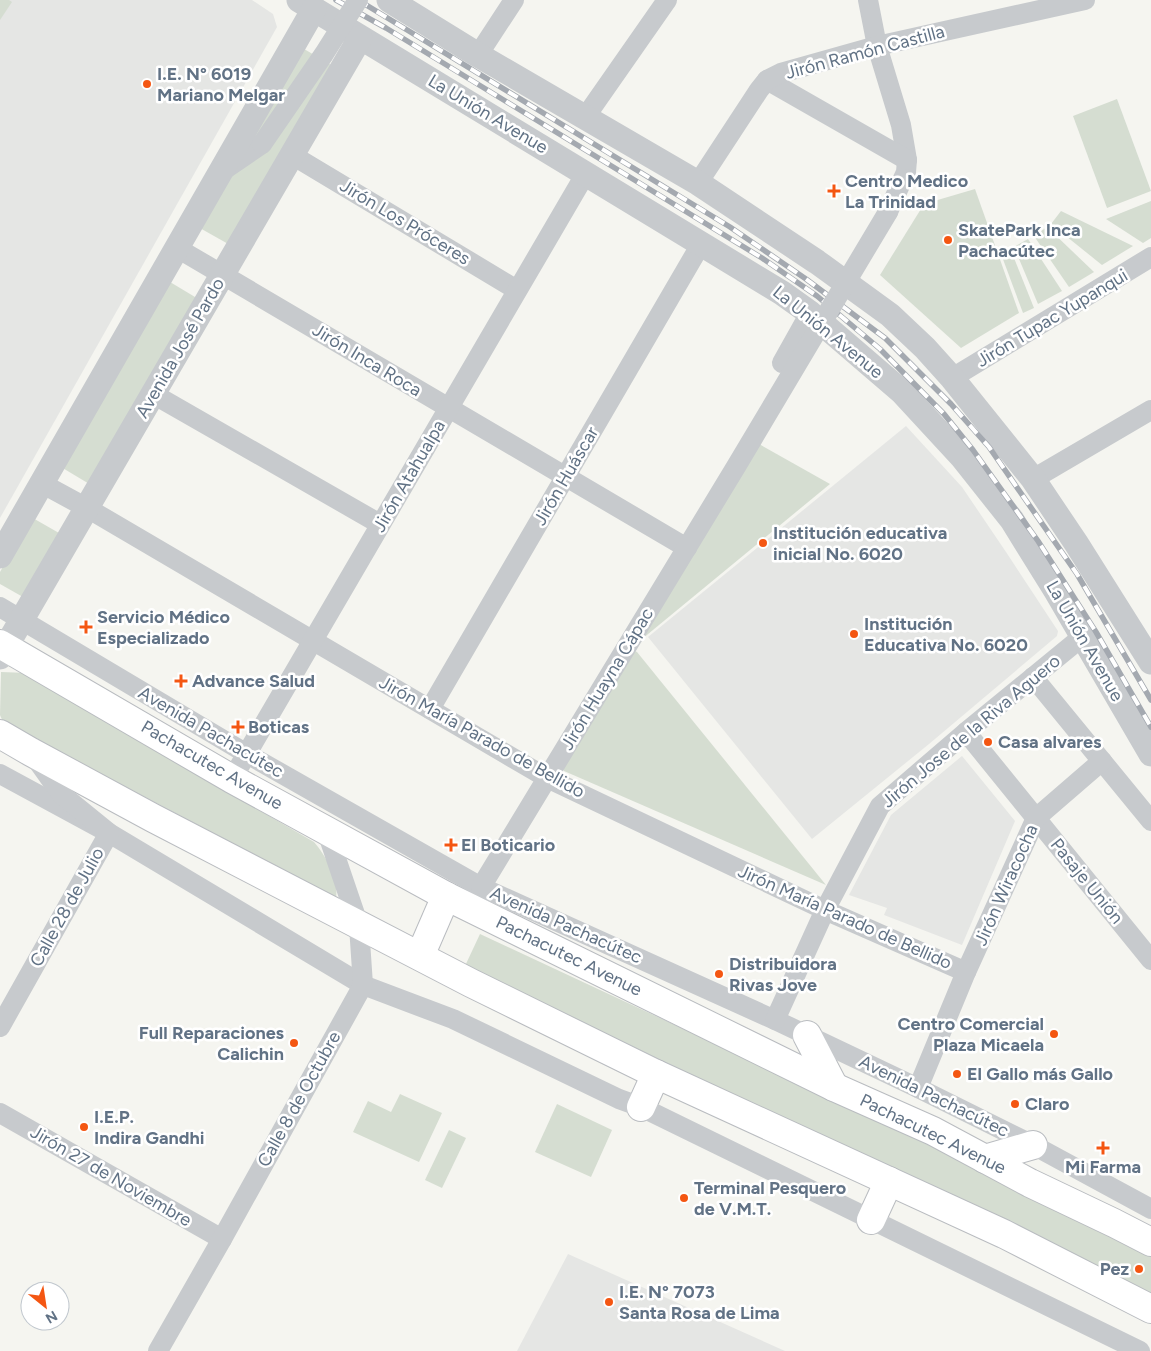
<svg xmlns="http://www.w3.org/2000/svg" width="1151" height="1351" font-family="Figtree,sans-serif">
  <style>
    .built { fill: #e5e6e4 }
    .green { fill: #d5ddd1 }
    .lines { fill: none; stroke-linecap: round; stroke-linejoin: round }
    .primary-casing { stroke: #b9bcc0; stroke-width: 30 }
    .minor { stroke: #c7cacd; stroke-width: 20 }
    .tertiary { stroke: #c7cacd; stroke-width: 25 }
    .primary { stroke: #fff; stroke-width: 28 }
    .rail-casing { stroke: #a4a9b0; stroke-width: 5.5 }
    .rail { stroke: #fff; stroke-width: 4; stroke-dasharray: 11; stroke-linecap: butt }
    .minor-bridge { stroke: #c7cacd; stroke-width: 20 }
    .poi-dot { fill: #f45612; stroke: #fff; stroke-width: 2 }
    .labels { text-anchor: middle; stroke-width: 5; stroke-linejoin: round; paint-order: stroke }
    .street-label { font-size: 18px; fill: #617285; stroke: #fff }
    .poi-label { font-size: 18px; font-weight: bold; fill: #617285; stroke: #fff; text-anchor: start }
  </style>
  <rect width="100%" height="100%" fill="#f5f5f0"/>
  <!-- built -->
  <g class="built">
    <polygon points="0,0 252,0 273,14 277,27 0,518"/>
    <polygon points="906,426 962,487 1006,552 1058,631 1057,636 929,744 812,839 648,637"/>
    <polygon points="962,756 1015,821 962,945 884,915 887,908 849,895 891,815"/>
    <polygon points="568,1254 785,1351 517,1351"/>
  </g>
  <!-- green -->
  <g class="green">
    <polygon points="0,0 9,0 12,2 0,20"/>
    <polygon points="299,46 333,66 230,245 198,227"/>
    <polygon points="1117,99 1151,191 1107,208 1073,116"/>
    <polygon points="975,189 1019,313 961,348 880,275 924,204"/>
    <polygon points="1151,201 1151,238 1143,243 1106,219"/>
    <polygon points="1061,211 1133,246 1102,265 1051,224"/>
    <polygon points="1047,227 1094,272 1069,287 1034,236"/>
    <polygon points="1028,239 1062,291 1038,304 1014,247"/>
    <polygon points="1010,248 1034,308 1023,313 1001,254"/>
    <polygon points="170,282 200,300 91,485 61,467"/>
    <polygon points="759,444 830,484 642,639"/>
    <polygon points="31,517 59,533 23,597 0,584 0,572"/>
    <polygon points="635,651 637,652 826,885 564,771 563,768"/>
    <path d="M1,672L28,673L154,749L314,842C326,856 339,879 336,898L3,722L0,715Z"/>
    <polygon points="480,934 1108,1227 1151,1252 1151,1302 906,1178 465,966"/>
    <polygon points="400,1094 442,1113 419,1162 353,1132 368,1101 391,1112"/>
    <polygon points="557,1104 612,1130 591,1177 535,1152"/>
    <polygon points="449,1130 466,1138 442,1188 425,1180"/>
  </g>
  <g class="lines">
    <!-- primary casing -->
    <g class="primary-casing">
      <g id="primary">
        <polyline points="0,644 232,779 446,896 834,1087 933,1131 1030,1183 1114,1223 1151,1242"/>
        <polyline points="0,734 31,752 153,818 471,983 656,1074 1004,1234 1151,1309"/>
        <polyline points="420,956 446,896"/>
        <polyline points="807,1035 834,1087"/>
        <polyline points="641,1107 656,1074"/>
        <polyline points="985,1159 1033,1145"/>
        <polyline points="871,1220 889,1181"/>
      </g>
    </g>
    <!-- minor -->
    <g class="minor">
      <polyline points="868,0 877,46 901,125 907,160 906,172 888,212"/>
      <polyline points="478,55 514,0"/>
      <polyline points="767,80 907,160"/>
      <polyline points="586,116 667,0"/>
      <polyline points="292,155 517,290"/>
      <polyline points="221,172 262,144"/>
      <polyline points="698,183 759,90 767,80 781,73 877,46 1085,0"/>
      <polyline points="177,248 687,548"/>
      <polyline points="782,363 810,313"/>
      <polyline points="952,378 1151,257"/>
      <polyline points="153,394 380,524"/>
      <polyline points="1033,479 1151,410"/>
      <polyline points="41,483 87,508 547,778 825,910 966,972"/>
      <polyline points="0,607 247,754 481,887 775,1020 918,1088 1033,1145 1151,1209"/>
      <polyline points="1033,677 1151,821"/>
      <polyline points="430,709 701,244"/>
      <polyline points="966,732 1151,960"/>
      <polyline points="0,774 109,833 363,985 453,1019 619,1099 641,1107 1140,1351"/>
      <polyline points="232,779 586,173"/>
      <polyline points="481,887 737,465 821,324"/>
      <polyline points="775,1020 825,910 880,806 966,732 1082,637"/>
      <polyline points="0,1027 109,833 61,794 34,756"/>
      <polyline points="918,1088 966,972 1036,818 1102,761"/>
      <polyline points="0,1113 222,1239"/>
      <polyline points="158,1351 222,1239 363,985 359,926 327,832"/>
    </g>
    <!-- tertiary -->
    <g class="tertiary">
      <polyline points="299,0 782,293 810,313 902,392 962,457 1012,520 1056,591 1151,754"/>
      <polyline points="389,0 478,55 698,183 817,262 890,315 925,348 952,378 1033,479 1076,543 1151,662"/>
      <polyline points="0,556 314,9"/>
      <polyline points="0,657 360,38"/>
    </g>
    <!-- primary -->
    <use href="#primary" class="primary"/>
    <!-- rail casing -->
    <g class="rail-casing">
      <g id="rail">
        <polyline points="336,0 386,28 762,258 817,296 880,349 944,414 973,450 1038,541 1096,632 1151,727"/>
        <polyline points="358,0 730,227 806,279 885,338 951,404 989,447 1077,574 1151,700"/>
      </g>
    </g>
    <!-- rail -->
    <use href="#rail" class="rail"/>
    <!-- minor-bridge -->
    <g class="minor-bridge">
      <polyline points="262,144 324,54 358,0"/>
      <polyline points="821,324 888,212"/>
    </g>
  </g>
  <!-- markers -->
  <g class="poi-dot">
    <circle cx="147" cy="84" r="5"/>
    <path d="M831.5 183.5h5v5h5v5h-5v5h-5v-5h-5v-5h5z"/>
    <circle cx="948" cy="240" r="5"/>
    <circle cx="763" cy="543" r="5"/>
    <path d="M83.5 619.5h5v5h5v5h-5v5h-5v-5h-5v-5h5z"/>
    <circle cx="854" cy="634" r="5"/>
    <path d="M178.5 673.5h5v5h5v5h-5v5h-5v-5h-5v-5h5z"/>
    <path d="M235.5 719.5h5v5h5v5h-5v5h-5v-5h-5v-5h5z"/>
    <circle cx="988" cy="742" r="5"/>
    <path d="M448.5 837.5h5v5h5v5h-5v5h-5v-5h-5v-5h5z"/>
    <circle cx="719" cy="974" r="5"/>
    <circle cx="1054" cy="1034" r="5"/>
    <circle cx="294" cy="1043" r="5"/>
    <circle cx="957" cy="1074" r="5"/>
    <circle cx="1015" cy="1104" r="5"/>
    <circle cx="84" cy="1127" r="5"/>
    <path d="M1100.5 1140.5h5v5h5v5h-5v5h-5v-5h-5v-5h5z"/>
    <circle cx="684" cy="1198" r="5"/>
    <circle cx="1139" cy="1269" r="5"/>
    <circle cx="609" cy="1302" r="5"/>
  </g>
  <g class="labels">
    <!-- street labels -->
    <g class="street-label">
      <text transform="translate(865 52) rotate(-15)" y="6">Jirón Ramón Castilla</text>
      <text transform="translate(488 114) rotate(31)" y="6">La Unión Avenue</text>
      <text transform="translate(405 222) rotate(31)" y="6">Jirón Los Próceres</text>
      <text transform="translate(1052 318) rotate(-31)" y="6">Jirón Tupac Yupanqui</text>
      <text transform="translate(828 332) rotate(39)" y="6">La Unión Avenue</text>
      <text transform="translate(180 348) rotate(-60)" y="6">Avenida José Pardo</text>
      <text transform="translate(367 360) rotate(31)" y="6">Jirón Inca Roca</text>
      <text transform="translate(409 476) rotate(-60)" y="6">Jirón Atahualpa</text>
      <text transform="translate(566 476) rotate(-60)" y="6">Jirón Huáscar</text>
      <text transform="translate(1085 641) rotate(60)" y="6">La Unión Avenue</text>
      <text transform="translate(607 679) rotate(-59)" y="6">Jirón Huayna Cápac</text>
      <text transform="translate(971 731) rotate(-40)" y="6">Jirón Jose de la Riva Aguero</text>
      <text transform="translate(211 732) rotate(30)" y="6">Avenida Pachacútec</text>
      <text transform="translate(482 737) rotate(29)" y="6">Jirón María Parado de Bellido</text>
      <text transform="translate(212 765) rotate(30)" y="6">Pachacutec Avenue</text>
      <text transform="translate(1087 881) rotate(51)" y="6">Pasaje Unión</text>
      <text transform="translate(1006 885) rotate(-66)" y="6">Jirón Wiracocha</text>
      <text transform="translate(67 907) rotate(-61)" y="6">Calle 28 de Julio</text>
      <text transform="translate(845 917) rotate(24)" y="6">Jirón María Parado de Bellido</text>
      <text transform="translate(566 925) rotate(24)" y="6">Avenida Pachacútec</text>
      <text transform="translate(569 956) rotate(26)" y="6">Pachacutec Avenue</text>
      <text transform="translate(934 1096) rotate(26)" y="6">Avenida Pachacútec</text>
      <text transform="translate(299 1099) rotate(-61)" y="6">Calle 8 de Octubre</text>
      <text transform="translate(933 1134) rotate(26)" y="6">Pachacutec Avenue</text>
      <text transform="translate(111 1176) rotate(30)" y="6">Jirón 27 de Noviembre</text>
    </g>
    <!-- poi labels -->
    <g class="poi-label">
      <text x="157" y="80">I.E. N° 6019<tspan x="157" dy="21">Mariano Melgar</tspan></text>
      <text x="845" y="187">Centro Medico<tspan x="845" dy="21">La Trinidad</tspan></text>
      <text x="958" y="236">SkatePark Inca<tspan x="958" dy="21">Pachacútec</tspan></text>
      <text x="773" y="539">Institución educativa<tspan x="773" dy="21">inicial No. 6020</tspan></text>
      <text x="97" y="623">Servicio Médico<tspan x="97" dy="21">Especializado</tspan></text>
      <text x="864" y="630">Institución<tspan x="864" dy="21">Educativa No. 6020</tspan></text>
      <text x="192" y="687">Advance Salud</text>
      <text x="248" y="733">Boticas</text>
      <text x="998" y="748">Casa alvares</text>
      <text x="461" y="851">El Boticario</text>
      <text x="729" y="970">Distribuidora<tspan x="729" dy="21">Rivas Jove</tspan></text>
      <text x="1044" y="1030" text-anchor="end">Centro Comercial<tspan x="1044" dy="21">Plaza Micaela</tspan></text>
      <text x="284" y="1039" text-anchor="end">Full Reparaciones<tspan x="284" dy="21">Calichin</tspan></text>
      <text x="967" y="1080">El Gallo más Gallo</text>
      <text x="1025" y="1110">Claro</text>
      <text x="94" y="1123">I.E.P.<tspan x="94" dy="21">Indira Gandhi</tspan></text>
      <text x="1103" y="1173" text-anchor="middle">Mi Farma</text>
      <text x="694" y="1194">Terminal Pesquero<tspan x="694" dy="21">de V.M.T.</tspan></text>
      <text x="1129" y="1275" text-anchor="end">Pez</text>
      <text x="619" y="1298">I.E. N° 7073<tspan x="619" dy="21">Santa Rosa de Lima</tspan></text>
    </g>
  </g>
  <!-- north arrow -->
  <g transform="translate(45 1306) rotate(150)"><circle r="24" fill="#ffffff" stroke="#c0c7ce"/>
  <path d="M0-4L9 19L0 12L-9 19Z" fill="#f45612"/>
  <text y="-8" font-size="14" font-weight="bold" text-anchor="middle" fill="#617285">N</text>
  </g>
</svg>
